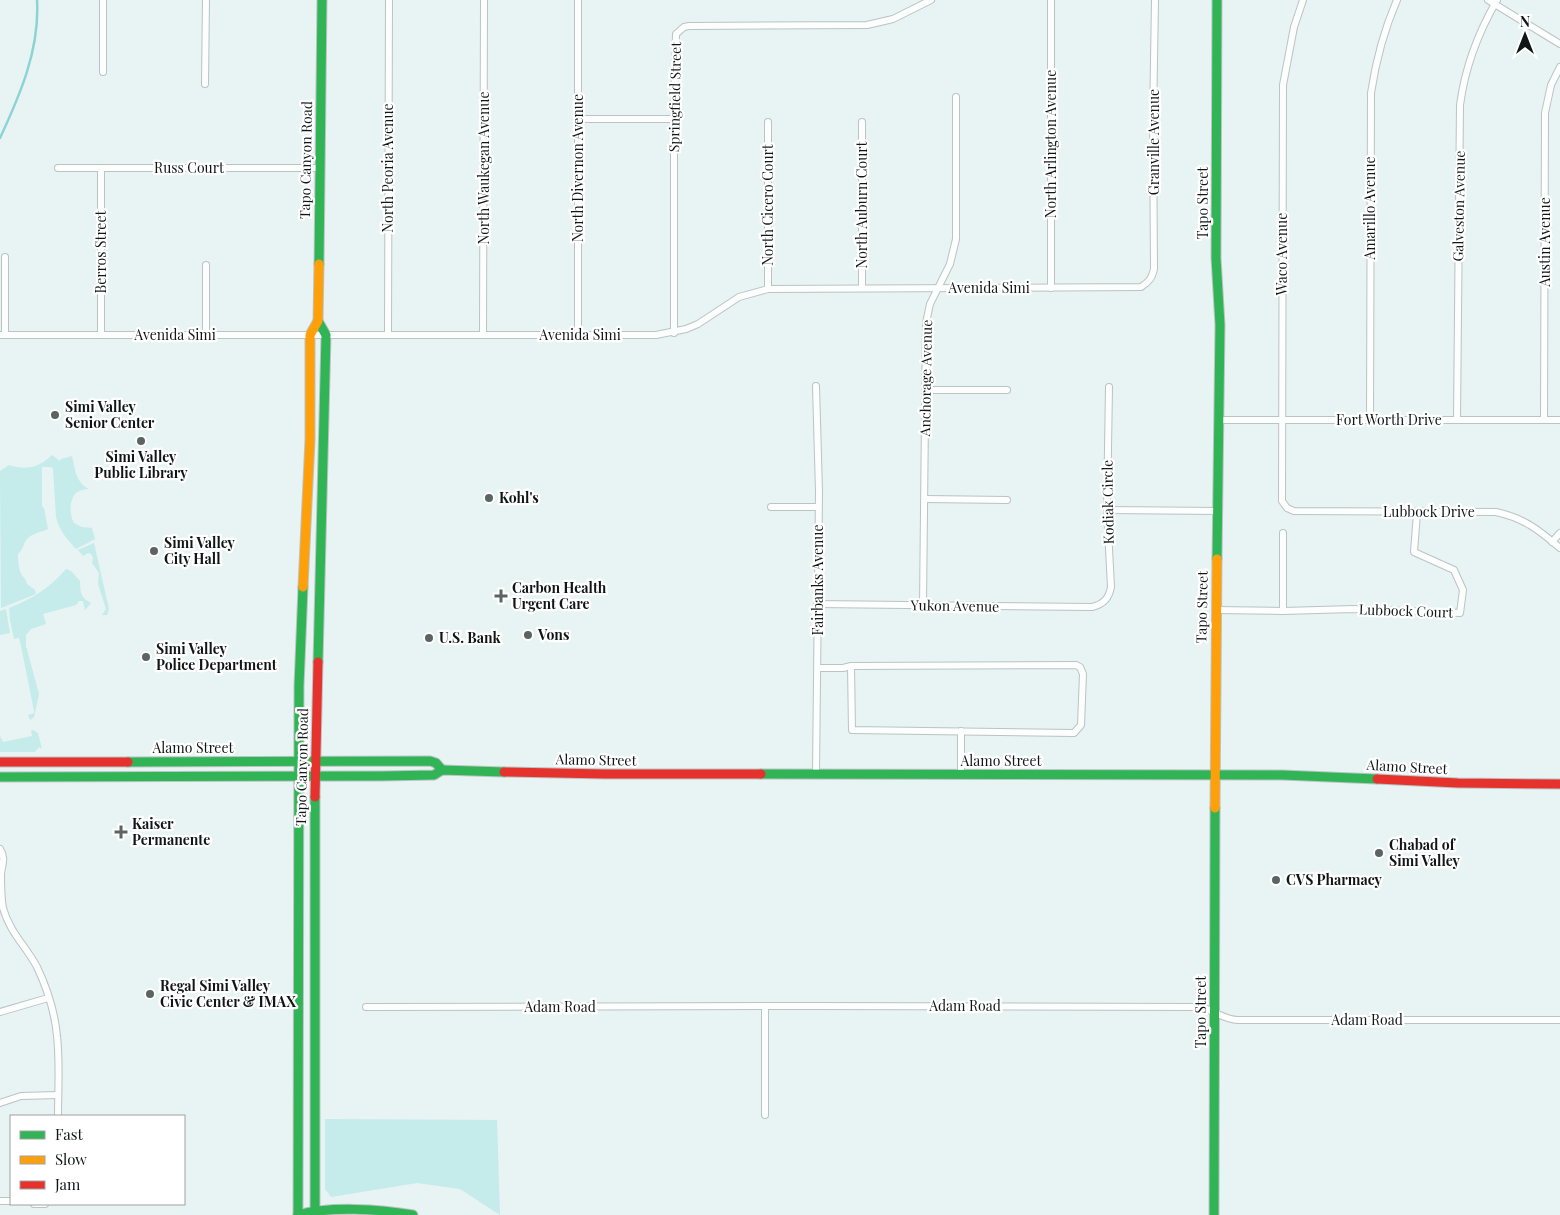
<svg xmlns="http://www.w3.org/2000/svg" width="1560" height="1215" font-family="'Playfair Display',serif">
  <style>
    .green { fill: #c5ebeb }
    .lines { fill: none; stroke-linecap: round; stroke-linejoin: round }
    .stream { stroke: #8ed3d4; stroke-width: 2.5 }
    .street-casing { stroke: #bbc3c3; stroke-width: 8 }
    .fast-casing { stroke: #bbc3c3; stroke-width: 11 }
    .slow-casing { stroke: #bbc3c3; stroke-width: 11 }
    .jam-casing { stroke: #bbc3c3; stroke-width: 11 }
    .street { stroke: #fcfdfd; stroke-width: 6 }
    .fast { stroke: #30b455; stroke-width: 9 }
    .slow { stroke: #ff9f0a; stroke-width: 9 }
    .jam { stroke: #e5322d; stroke-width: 9 }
    .poi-dot { fill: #5c6363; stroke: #fff; stroke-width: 2 }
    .labels { text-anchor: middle; stroke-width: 4.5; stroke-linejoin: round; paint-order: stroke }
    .street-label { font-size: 14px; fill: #101616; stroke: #fff }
    .poi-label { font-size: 14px; font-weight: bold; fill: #101616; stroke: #fff; text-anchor: start }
  </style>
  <rect width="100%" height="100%" fill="#e8f3f3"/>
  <!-- green -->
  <g class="green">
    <path d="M52,455L60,461L61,459L72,456C75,469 76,483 89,489C86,489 81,490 77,492C69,498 69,515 74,523L82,527L92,528L95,539L76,549C67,539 59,530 56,517L53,469L51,467H42V507L44,508L48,529C42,532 33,533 28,538C23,542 24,549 18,554C18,563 19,574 25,579L27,584L35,590L36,594L1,608L0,471L9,465C26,471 40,467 52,455Z"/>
    <polygon points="94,543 109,609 107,615 102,615 106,609 98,584 99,573 92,563 93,558 91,554 88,553 83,556 78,550"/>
    <path d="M66,569L71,571L80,581C80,593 81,598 91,603L85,610L83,601H79L76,605L43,614L46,624L31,629L26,635V646L39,694L34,717L30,720L28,715L34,713V711L21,646L19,638L14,639L10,620L9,608C32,599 50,588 66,569Z"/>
    <polygon points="6,609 10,633 0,635 0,611"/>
    <polygon points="33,730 38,733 42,749 39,747 35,752 0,752 0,736 3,742 32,736 31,731"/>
    <polygon points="325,1119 497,1120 500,1215 460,1189 417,1183 331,1197 325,1189"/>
  </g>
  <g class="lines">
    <!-- stream -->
    <path class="stream" d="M0,138C20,95 40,49 37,0"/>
    <!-- street casing -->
    <g class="street-casing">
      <g id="street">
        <polyline points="103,0 103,72"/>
        <path d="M1303,0L1294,27L1283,85L1282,501L1287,508L1294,511L1496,512C1524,518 1539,530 1560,548"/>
        <polyline points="1488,0 1560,44"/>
        <polyline points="205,84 206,0"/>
        <polyline points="578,119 674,119"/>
        <polyline points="58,168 320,168"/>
        <polyline points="5,257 5,335"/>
        <polyline points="862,288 862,122"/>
        <polyline points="1051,288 1051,0"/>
        <polyline points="768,289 768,122"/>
        <polyline points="674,333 674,119 676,34 684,27 689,26 867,25 893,19 931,0"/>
        <path d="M0,335H656L686,329L698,324L739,297L768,289L1141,287C1149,282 1152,278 1154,269L1153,122L1155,0"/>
        <polyline points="101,335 101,168"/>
        <polyline points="206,335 206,265"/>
        <polyline points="388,335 389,0"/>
        <polyline points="483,335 484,0"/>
        <polyline points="578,335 578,0"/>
        <polyline points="925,390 1007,390"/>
        <path d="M1457,419L1460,105C1465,67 1478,33 1497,0"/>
        <polyline points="1219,420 1560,420"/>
        <path d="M1370,420L1371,93C1376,60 1384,30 1397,0"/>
        <polyline points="1544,420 1545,113 1551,85 1560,67"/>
        <polyline points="925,499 1007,500"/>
        <polyline points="771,507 818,507"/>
        <polyline points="1107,510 1218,511"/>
        <polyline points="1283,533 1283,611"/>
        <polyline points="1552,542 1560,533"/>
        <path d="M817,604L1092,607C1104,604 1109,598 1111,587L1107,510L1109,387"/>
        <polyline points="923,605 926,323 930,304 950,264 956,239 956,97"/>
        <polyline points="1216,610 1283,611 1353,609 1460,613 1463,590 1454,570 1414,552 1417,513"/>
        <polyline points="818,668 843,668 851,666 1076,665 1080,667 1083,674 1081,725 1074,733 852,730 851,666"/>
        <polyline points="961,731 961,774"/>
        <polyline points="816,774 819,492 816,386"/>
        <path d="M0,849C6,858 2,864 1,874C1,885 1,898 3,908C10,933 26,946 37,967C47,988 55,1014 57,1036C60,1062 58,1090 58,1116"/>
        <polyline points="765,1006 765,1115"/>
        <path d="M366,1007L811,1006L1200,1007C1214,1010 1224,1020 1238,1020H1560"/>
        <polyline points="0,1012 48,998"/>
        <polyline points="0,1103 21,1096 58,1095"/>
        <polyline points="0,1201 11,1201"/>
        <polyline points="34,1204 45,1204"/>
      </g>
    </g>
    <!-- fast casing -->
    <g class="fast-casing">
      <g id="fast">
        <polyline points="319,264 322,0"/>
        <polyline points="318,321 326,335 318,662"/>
        <polyline points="1217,559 1220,325 1216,258 1217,0"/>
        <polyline points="128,762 430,761 436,763 442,770"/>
        <polyline points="761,774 1282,775 1377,779"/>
        <polyline points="0,777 382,776 434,775 442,770 504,772"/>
        <polyline points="298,1215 299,686 303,587"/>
        <path d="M298,1215C329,1206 381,1209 413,1215"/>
        <polyline points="315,1215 315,797"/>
        <polyline points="1214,1215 1215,808"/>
      </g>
    </g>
    <!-- slow casing -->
    <g class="slow-casing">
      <g id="slow">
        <polyline points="303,587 310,440 310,335 318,321 319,264"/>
        <polyline points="1215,808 1217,559"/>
      </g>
    </g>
    <!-- jam casing -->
    <g class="jam-casing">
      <g id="jam">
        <polyline points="0,762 128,762"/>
        <polyline points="504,772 605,774 761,774"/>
        <polyline points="1377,779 1458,783 1560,784"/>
        <polyline points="315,797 318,662"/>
      </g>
    </g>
    <!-- street -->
    <use href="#street" class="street"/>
    <!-- fast -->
    <use href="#fast" class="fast"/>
    <!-- slow -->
    <use href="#slow" class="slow"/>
    <!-- jam -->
    <use href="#jam" class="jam"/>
  </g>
  <!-- markers -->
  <g class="poi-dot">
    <circle cx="55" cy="415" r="5"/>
    <circle cx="141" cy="441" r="5"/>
    <circle cx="489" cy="498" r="5"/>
    <circle cx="154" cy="551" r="5"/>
    <path d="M498.5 588.5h5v5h5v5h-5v5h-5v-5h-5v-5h5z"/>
    <circle cx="528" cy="635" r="5"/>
    <circle cx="429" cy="638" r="5"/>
    <circle cx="146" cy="657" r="5"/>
    <path d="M118.5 824.5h5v5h5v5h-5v5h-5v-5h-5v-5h5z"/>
    <circle cx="1379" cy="853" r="5"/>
    <circle cx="1276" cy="880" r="5"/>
    <circle cx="150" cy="994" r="5"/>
  </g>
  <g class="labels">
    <!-- street labels -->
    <g class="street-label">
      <text transform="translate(675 97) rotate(-89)" y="5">Springfield Street</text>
      <text transform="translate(1154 142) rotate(-90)" y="5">Granville Avenue</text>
      <text transform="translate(1051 144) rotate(-90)" y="5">North Arlington Avenue</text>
      <text transform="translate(306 160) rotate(-89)" y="5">Tapo Canyon Road</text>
      <text x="189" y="173">Russ Court</text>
      <text transform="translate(388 168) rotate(-90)" y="5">North Peoria Avenue</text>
      <text transform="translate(484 168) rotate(-90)" y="5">North Waukegan Avenue</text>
      <text transform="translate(578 168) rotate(-90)" y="5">North Divernon Avenue</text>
      <text transform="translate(1203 203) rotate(-90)" y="5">Tapo Street</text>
      <text transform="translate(768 205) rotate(-90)" y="5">North Cicero Court</text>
      <text transform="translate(862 205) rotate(-90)" y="5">North Auburn Court</text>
      <text transform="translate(1459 206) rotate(-89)" y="5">Galveston Avenue</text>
      <text transform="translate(1370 208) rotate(-90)" y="5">Amarillo Avenue</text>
      <text transform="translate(1545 242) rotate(-90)" y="5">Austin Avenue</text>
      <text transform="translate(101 252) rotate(-90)" y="5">Berros Street</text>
      <text transform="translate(1282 254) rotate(-90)" y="5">Waco Avenue</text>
      <text x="989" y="293">Avenida Simi</text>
      <text x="175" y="340">Avenida Simi</text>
      <text x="580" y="340">Avenida Simi</text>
      <text transform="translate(926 378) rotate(-89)" y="5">Anchorage Avenue</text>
      <text x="1389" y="425">Fort Worth Drive</text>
      <text transform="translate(1108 502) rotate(-91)" y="5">Kodiak Circle</text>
      <text x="1429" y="517">Lubbock Drive</text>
      <text transform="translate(818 580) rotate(-90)" y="5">Fairbanks Avenue</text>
      <text transform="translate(955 606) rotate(1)" y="5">Yukon Avenue</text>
      <text transform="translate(1202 607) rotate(-89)" y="5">Tapo Street</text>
      <text transform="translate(1406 611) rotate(2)" y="5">Lubbock Court</text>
      <text x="193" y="753">Alamo Street</text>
      <text transform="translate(596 760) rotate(1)" y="5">Alamo Street</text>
      <text x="1001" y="766">Alamo Street</text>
      <text transform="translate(302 767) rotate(-89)" y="5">Tapo Canyon Road</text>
      <text transform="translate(1407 767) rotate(3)" y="5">Alamo Street</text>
      <text x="965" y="1011">Adam Road</text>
      <text x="560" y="1012">Adam Road</text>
      <text transform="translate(1201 1012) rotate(-90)" y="5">Tapo Street</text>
      <text x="1367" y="1025">Adam Road</text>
    </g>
    <!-- poi labels -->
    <g class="poi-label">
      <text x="65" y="412">Simi Valley<tspan x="65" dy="16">Senior Center</tspan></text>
      <text x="141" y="462" text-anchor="middle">Simi Valley<tspan x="141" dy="16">Public Library</tspan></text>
      <text x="499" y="503">Kohl's</text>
      <text x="164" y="548">Simi Valley<tspan x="164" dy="16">City Hall</tspan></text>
      <text x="512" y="593">Carbon Health<tspan x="512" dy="16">Urgent Care</tspan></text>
      <text x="538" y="640">Vons</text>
      <text x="439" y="643">U.S. Bank</text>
      <text x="156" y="654">Simi Valley<tspan x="156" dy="16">Police Department</tspan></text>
      <text x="132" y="829">Kaiser<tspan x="132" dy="16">Permanente</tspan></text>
      <text x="1389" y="850">Chabad of<tspan x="1389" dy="16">Simi Valley</tspan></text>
      <text x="1286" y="885">CVS Pharmacy</text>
      <text x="160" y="991">Regal Simi Valley<tspan x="160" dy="16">Civic Center &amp; IMAX</tspan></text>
    </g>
  </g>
  <!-- legend -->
  <rect x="10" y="1115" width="175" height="90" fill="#ffffff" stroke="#9fa2a2"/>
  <rect x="20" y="1131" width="25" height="8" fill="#30b455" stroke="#9fa2a2"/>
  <text x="55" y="1140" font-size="15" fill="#101616">Fast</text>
  <rect x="20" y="1156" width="25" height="8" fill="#ff9f0a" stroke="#9fa2a2"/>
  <text x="55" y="1165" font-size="15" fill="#101616">Slow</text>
  <rect x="20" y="1181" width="25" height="8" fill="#e5322d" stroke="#9fa2a2"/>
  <text x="55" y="1190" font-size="15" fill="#101616">Jam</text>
  <!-- north arrow -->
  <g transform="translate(1525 35)" stroke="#ffffff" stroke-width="4" paint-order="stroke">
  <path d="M0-4L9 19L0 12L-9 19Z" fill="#101616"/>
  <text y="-8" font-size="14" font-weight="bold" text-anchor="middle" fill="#101616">N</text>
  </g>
</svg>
